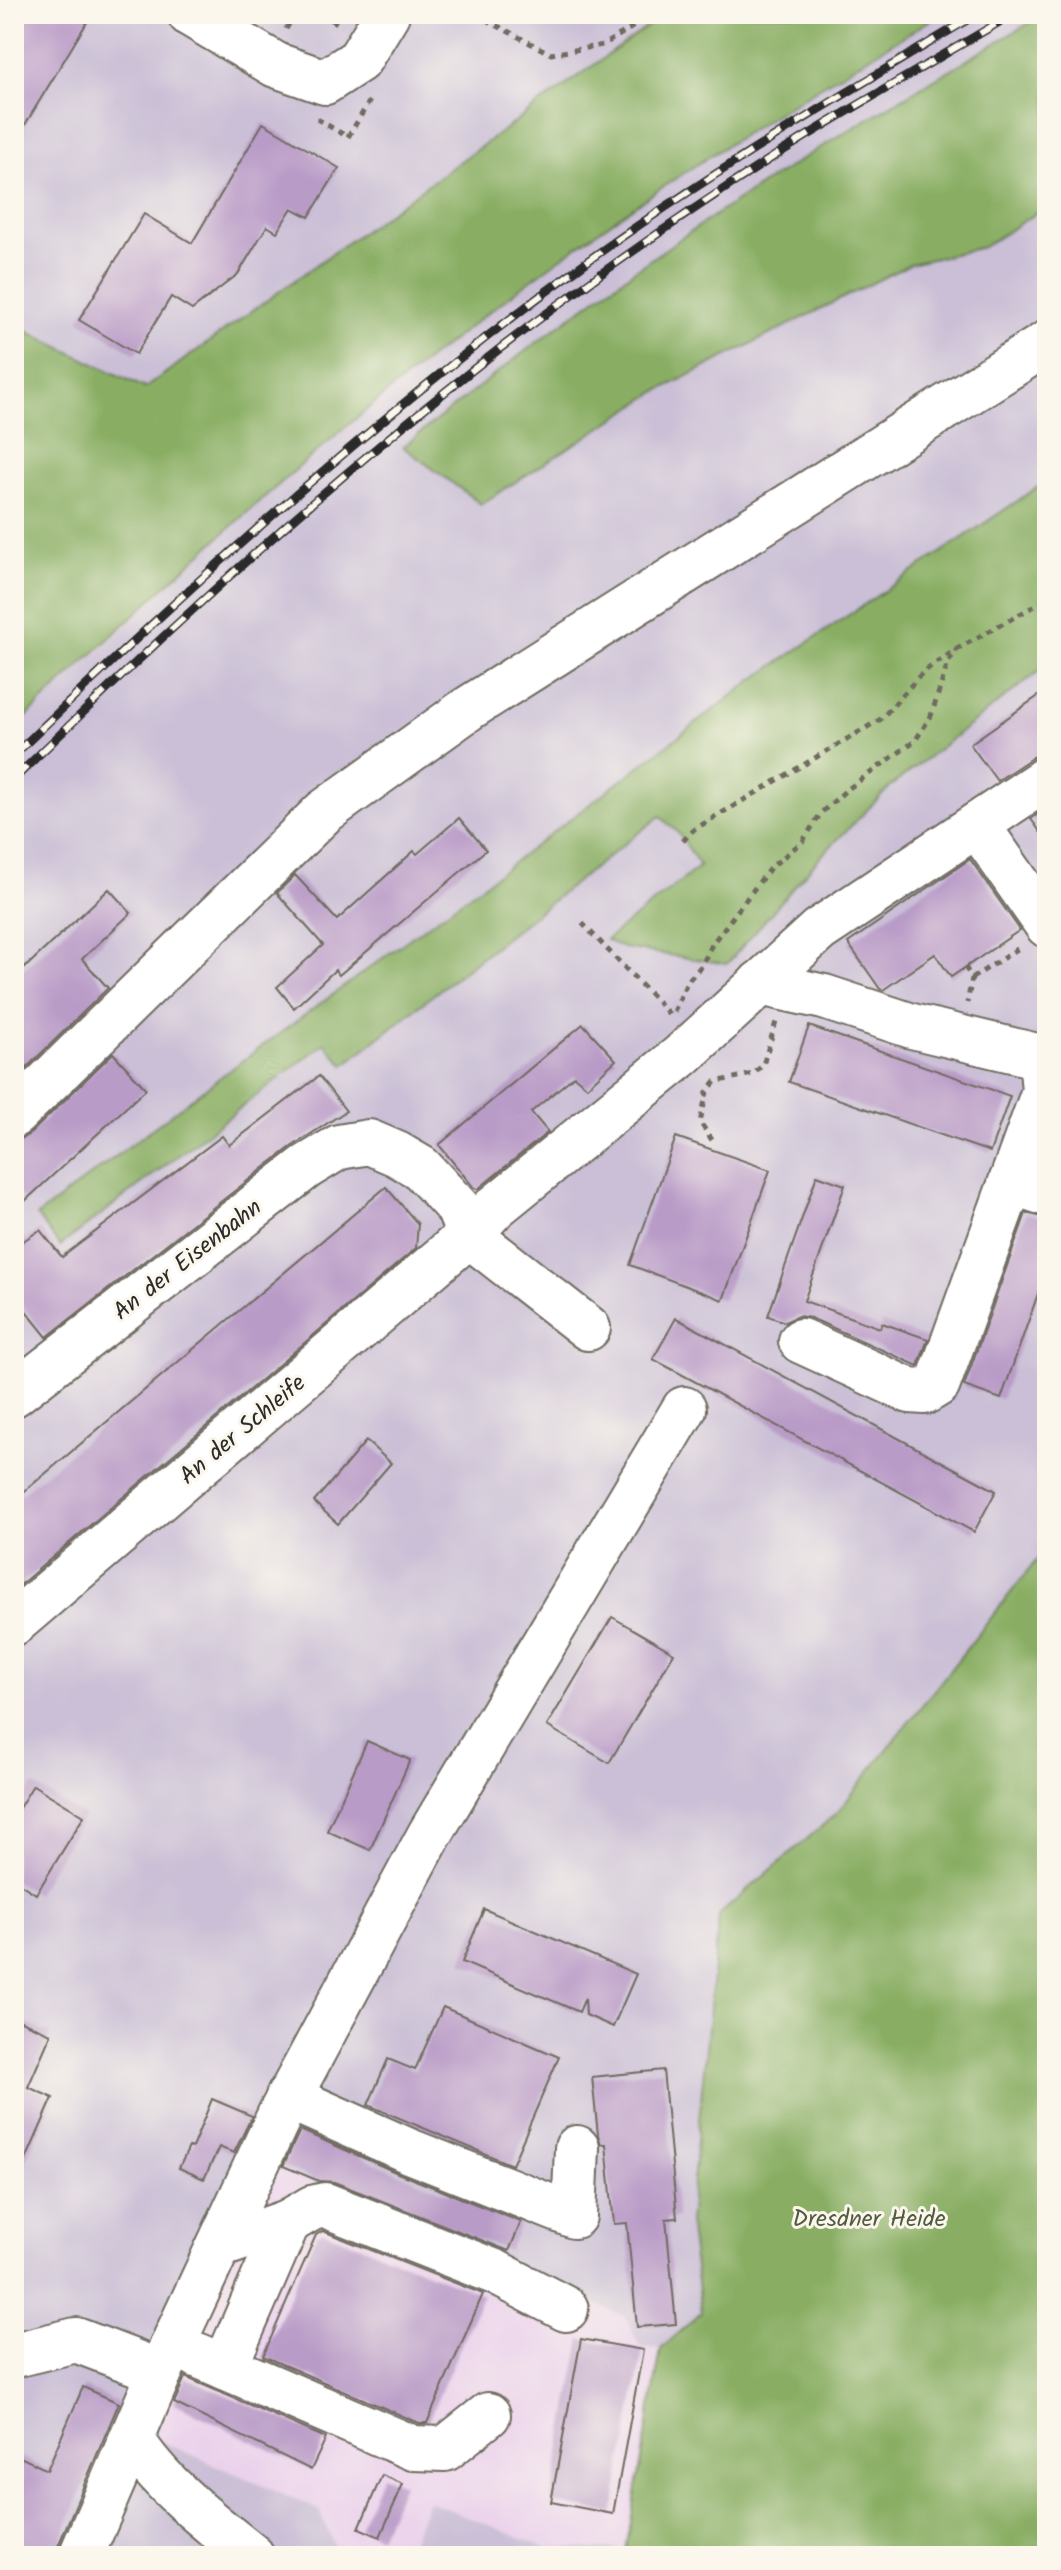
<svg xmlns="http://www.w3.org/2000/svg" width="1061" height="2570" font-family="Kalam,sans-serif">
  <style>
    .built { fill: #ead1ec }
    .industrial { fill: #cabfd6 }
    .forest { fill: #89ae63; stroke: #5a6c47; stroke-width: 2 }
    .building { fill: #b99bc7 }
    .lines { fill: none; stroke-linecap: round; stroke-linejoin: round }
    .minor-casing { stroke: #6f6b60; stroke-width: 48 }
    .path { stroke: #6f6b60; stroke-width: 5; stroke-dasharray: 6 6; stroke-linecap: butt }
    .minor { stroke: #fff; stroke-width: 44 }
    .rail-casing { stroke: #2b2b2b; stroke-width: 9 }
    .rail { stroke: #fbf7ec; stroke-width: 6; stroke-dasharray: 18; stroke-linecap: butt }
    .labels { text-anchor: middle; stroke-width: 6; stroke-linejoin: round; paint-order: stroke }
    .street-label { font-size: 24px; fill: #2b2b2b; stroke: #fbf7ec }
    .park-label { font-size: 24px; fill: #525b40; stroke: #fbf7ec }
  </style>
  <rect width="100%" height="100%" fill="#fbf7ec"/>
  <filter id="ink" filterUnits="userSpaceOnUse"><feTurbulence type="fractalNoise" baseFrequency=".0125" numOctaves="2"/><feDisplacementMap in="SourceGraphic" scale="16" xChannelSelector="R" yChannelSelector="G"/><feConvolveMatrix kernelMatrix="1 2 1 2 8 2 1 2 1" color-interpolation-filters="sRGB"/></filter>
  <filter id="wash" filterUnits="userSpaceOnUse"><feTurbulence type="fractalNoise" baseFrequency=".006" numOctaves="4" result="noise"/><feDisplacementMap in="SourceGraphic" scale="32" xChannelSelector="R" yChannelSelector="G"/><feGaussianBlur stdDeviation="1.8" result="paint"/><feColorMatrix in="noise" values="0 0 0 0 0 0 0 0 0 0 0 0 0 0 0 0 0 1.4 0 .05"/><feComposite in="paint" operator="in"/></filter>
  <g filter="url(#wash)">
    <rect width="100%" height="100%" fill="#ece3c2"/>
    <!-- built -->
    <polygon class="built" points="273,2165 627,2317 640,2347 661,2349 628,2550 545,2547 429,2502 406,2556 338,2556 319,2510 153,2438"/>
    <!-- industrial -->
    <g class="industrial">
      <polygon points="14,14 665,14 145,388 14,325"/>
      <polygon points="941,14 1044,14 808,154 698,227 509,362 404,447 482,504 656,392 910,264 983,247 1047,206 1047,481 754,679 502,871 231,1069 60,1246 325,1042 344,1065 661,816 678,833 700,866 606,940 818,859 891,786 1047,665 1047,1547 837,1813 719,1915 689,2221 701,2313 661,2349 640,2347 626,2317 273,2165 153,2438 319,2510 338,2556 14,2556 14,729 269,492 372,405 478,321 580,245 666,185 780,111"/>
      <polygon points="428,2501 545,2547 628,2550 625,2556 406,2556"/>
    </g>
    <!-- forest -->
    <g class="forest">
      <path d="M665,14H941C818,87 695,162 579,245C377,390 192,557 14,729V325L145,388Z"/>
      <path d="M1045,14H1047V206L983,247L910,264L656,392L481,504L403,447C499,370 597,294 699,226C811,150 928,83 1045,14Z"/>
      <polygon points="1047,481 1047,665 891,786 818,859 727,964 623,948 606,940 700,866 678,833 660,816 344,1065 325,1043 60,1246 37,1216 231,1069 502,871 754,679"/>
      <polygon points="1047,1547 1047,2556 625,2556 661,2349 701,2313 689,2222 719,1915 837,1813"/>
    </g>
    <g id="blocks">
      <!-- building -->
      <g class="building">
        <polygon points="14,14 92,14 14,143"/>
        <polygon points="263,123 339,168 309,217 292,208 277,232 267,226 238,274 192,310 171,297 136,354 79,320 144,214 192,243"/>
        <polygon points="1047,690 1047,753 1033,757 997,781 970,744"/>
        <polygon points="1047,808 1047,841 1031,819"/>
        <polygon points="459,818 486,850 339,975 335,970 294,1008 277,987 323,945 277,893 295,875 337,920 414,851 417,854"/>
        <polygon points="970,859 1020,930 951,977 935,954 883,990 880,989 848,943"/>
        <polygon points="109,889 131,913 82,959 108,988 14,1080 14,978"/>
        <polygon points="583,1024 616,1060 587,1087 574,1076 531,1112 548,1132 478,1189 474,1188 439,1145"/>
        <polygon points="809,1026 1010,1096 990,1152 789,1082"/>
        <polygon points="113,1053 146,1089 25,1201 14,1189 14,1139 21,1139 31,1133"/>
        <polygon points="319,1076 346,1111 291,1147 47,1337 14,1296 14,1247 40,1230 62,1257 222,1136 229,1145"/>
        <polygon points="676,1137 770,1170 723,1300 630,1265"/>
        <polygon points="817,1175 845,1185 804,1301 880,1328 882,1323 928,1339 918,1366 811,1318 798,1316 785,1322 768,1316"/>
        <polygon points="386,1187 418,1224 416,1248 14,1590 14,1500"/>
        <polygon points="1026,1213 1047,1218 1047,1268 1001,1399 964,1386"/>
        <polygon points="676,1318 996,1491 974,1532 653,1359"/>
        <polygon points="366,1441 391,1463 338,1524 314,1502"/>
        <polygon points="612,1617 674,1653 609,1763 547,1726"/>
        <polygon points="367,1741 410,1760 370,1850 327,1831"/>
        <polygon points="33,1785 84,1816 36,1894 14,1880 14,1816"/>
        <polygon points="484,1909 636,1974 613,2027 586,2015 585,1998 579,2012 462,1962"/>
        <polygon points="443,2007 559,2057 512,2165 368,2105 388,2059 415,2070"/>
        <polygon points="14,2018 51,2034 28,2087 53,2098 14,2187"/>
        <polygon points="663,2070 677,2218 666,2219 676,2324 637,2327 627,2223 614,2224 606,2144 601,2144 598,2135 592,2077"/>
        <polygon points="212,2099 252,2116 234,2153 219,2147 204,2179 179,2168 189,2147 192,2148"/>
        <polygon points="300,2130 400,2174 521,2222 509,2251 334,2182 319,2181 283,2166"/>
        <polygon points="323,2231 483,2294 427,2423 419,2423 263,2356 316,2235"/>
        <polygon points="581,2339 643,2350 613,2514 551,2502"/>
        <polygon points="185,2377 326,2438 311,2470 174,2403"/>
        <polygon points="83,2387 119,2403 58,2546 56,2556 14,2556 14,2454 47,2470"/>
        <polygon points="382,2475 403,2484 380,2537 359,2528"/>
      </g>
    </g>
  </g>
  <g filter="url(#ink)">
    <use href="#blocks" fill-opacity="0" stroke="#6f6b60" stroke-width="2"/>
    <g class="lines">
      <!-- minor casing -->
      <g class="minor-casing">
        <g id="minor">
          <polyline points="190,14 276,65 325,82 359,60 387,14"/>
          <polyline points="977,825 1047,925"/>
          <polyline points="760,983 824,997 912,1026 1041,1057 1047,1054"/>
          <polyline points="14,1115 324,812 469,708 1047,343"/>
          <polyline points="1011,1182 1047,1194"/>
          <polyline points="801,1341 910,1391 925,1392 938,1384 1044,1091 1041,1057"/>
          <polyline points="14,1394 306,1167 339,1147 369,1142 397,1154 421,1168 458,1208 469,1235 588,1328"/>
          <polyline points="14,1623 469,1235 494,1208 681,1056 819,930 1047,778"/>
          <polyline points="288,2097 409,2151 574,2216 577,2148"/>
          <polyline points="219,2246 288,2222 312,2208 325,2205 495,2272 566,2309"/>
          <polyline points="14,2355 76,2340 160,2372"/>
          <polyline points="197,2355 225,2367 288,2222"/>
          <polyline points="225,2367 413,2448 445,2449 488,2415"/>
          <path d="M132,2439C159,2484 211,2523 252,2556"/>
          <polyline points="81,2556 160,2372 280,2114 430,1834 684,1409"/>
        </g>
      </g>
      <!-- path -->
      <g class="path">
        <polyline points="141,14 154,22"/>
        <polyline points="321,14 339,24"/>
        <polyline points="475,14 551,54 603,45 654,14"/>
        <polyline points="286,29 295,14"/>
        <polyline points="317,119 348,137 372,97"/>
        <polyline points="683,841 693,830 881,719 923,672 957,649 1047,599"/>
        <polyline points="582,923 673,1018"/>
        <polyline points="965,967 972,978 967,1003"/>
        <polyline points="972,978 1019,948"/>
        <polyline points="674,1012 687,982 702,965 712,944 770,868 803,841 821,813 845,791 915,741 931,716 948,663 957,649"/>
        <polyline points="712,1140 700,1122 707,1092 715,1082 753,1074 763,1065 776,1022"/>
      </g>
      <!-- minor -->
      <use href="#minor" class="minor"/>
      <!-- rail casing -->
      <g class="rail-casing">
        <g id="rail">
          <path d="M14,755C196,579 384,409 589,260C713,171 846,93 977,14"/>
          <path d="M14,779C168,629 328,482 498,350C595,276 696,205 800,140C870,97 942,56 1013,14"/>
        </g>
      </g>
      <!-- rail -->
      <use href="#rail" class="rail"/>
    </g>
  </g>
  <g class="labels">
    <!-- street labels -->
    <g class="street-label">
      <text transform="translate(187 1259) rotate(-38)" y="8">An der Eisenbahn</text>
      <text transform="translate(242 1429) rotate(-40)" y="8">An der Schleife</text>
    </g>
    <!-- park labels -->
    <g class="park-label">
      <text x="869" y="2226">Dresdner Heide</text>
    </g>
  </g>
  <!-- margin -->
  <rect width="1061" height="2570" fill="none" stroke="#fbf7ec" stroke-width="48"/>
</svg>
